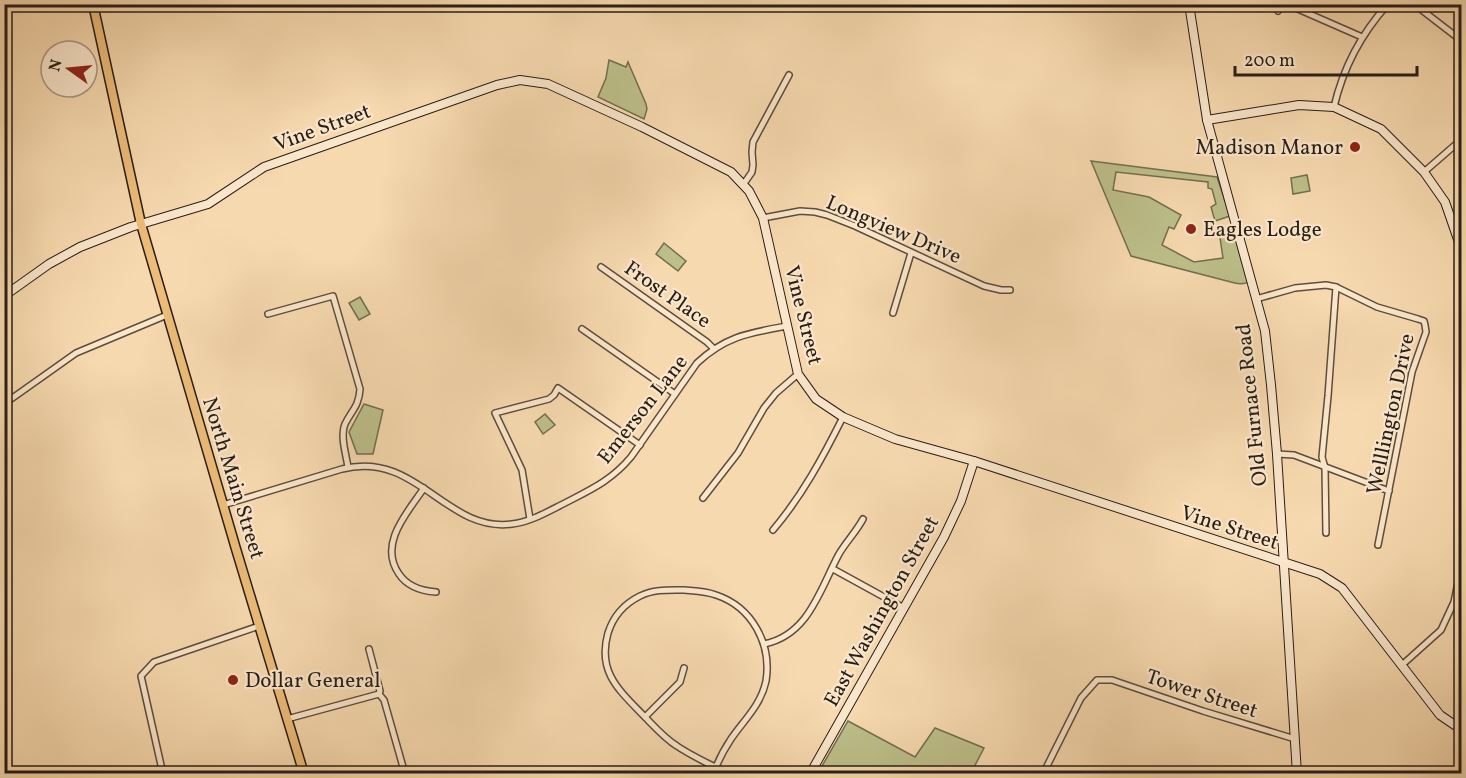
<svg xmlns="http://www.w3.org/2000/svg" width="1466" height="778" font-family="Vollkorn,serif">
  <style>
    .green { fill: #bdbf8a; stroke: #726e50; stroke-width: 1.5 }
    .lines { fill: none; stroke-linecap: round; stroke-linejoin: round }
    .street-casing { stroke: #5c4d3c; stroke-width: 8 }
    .secondary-casing { stroke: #281e16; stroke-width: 10 }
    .primary-casing { stroke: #281e16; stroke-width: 11 }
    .street { stroke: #fae6cb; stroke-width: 5 }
    .secondary { stroke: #fae6cb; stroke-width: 8 }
    .primary { stroke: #ecbc78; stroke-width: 8 }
    .poi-dot { fill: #8f2418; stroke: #fae6cb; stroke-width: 2 }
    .labels { text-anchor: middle; stroke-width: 4.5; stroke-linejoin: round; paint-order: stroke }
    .street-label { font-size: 21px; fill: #281e16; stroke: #fae6cb }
    .poi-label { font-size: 21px; fill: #281e16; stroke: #fae6cb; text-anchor: start }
  </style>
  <rect width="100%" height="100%" fill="#f7d9af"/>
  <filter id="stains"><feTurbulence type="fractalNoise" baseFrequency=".00333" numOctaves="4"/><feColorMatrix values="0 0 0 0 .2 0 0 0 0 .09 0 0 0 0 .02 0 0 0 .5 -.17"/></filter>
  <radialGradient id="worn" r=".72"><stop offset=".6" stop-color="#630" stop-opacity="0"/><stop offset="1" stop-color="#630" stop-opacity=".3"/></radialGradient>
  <!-- green -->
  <g class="green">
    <polygon points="609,60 626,67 628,62 646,104 647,109 644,119 598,97 606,78"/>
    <path d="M1091,161L1217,177L1230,216L1215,221L1211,207L1216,204L1212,189L1208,188V182L1116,172L1113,190L1149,197L1181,215L1174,229L1169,227L1162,245L1194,262L1223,258L1219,231L1233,228L1250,281C1243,286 1235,283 1227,281L1131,256Z"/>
    <polygon points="1307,175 1310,191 1293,194 1291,178"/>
    <polygon points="664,243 686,261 678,271 656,254"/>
    <polygon points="360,297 370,314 359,320 349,303"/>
    <polygon points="364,404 383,410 373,454 357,454 349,432"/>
    <polygon points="545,414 555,425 543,434 535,422"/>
    <polygon points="848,721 915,757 935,728 984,748 971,773 818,773"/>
  </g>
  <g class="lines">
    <!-- street casing -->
    <g class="street-casing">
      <g id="street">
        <polyline points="1294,4 1298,9 1362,37"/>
        <polyline points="1414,4 1462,41"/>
        <polyline points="95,11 104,4"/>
        <polyline points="1278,11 1283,4"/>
        <path d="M1334,107C1343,68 1361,34 1388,4"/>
        <polyline points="1424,172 1462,139"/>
        <polyline points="743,185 752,172 753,165 752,152 753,142 789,75"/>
        <polyline points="763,218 800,211 815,212 827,215 855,226 984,286 1001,290 1010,290"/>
        <polyline points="601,267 707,342 714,349"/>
        <polyline points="1256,299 1295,288 1326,285 1336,287 1377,307 1418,319 1424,321 1425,325 1426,332 1412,372 1378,545"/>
        <polyline points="893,313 911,253"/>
        <path d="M268,314L333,296L360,389C359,406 352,410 345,424C340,436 346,454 348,467"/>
        <polyline points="582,329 675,394"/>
        <polyline points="4,404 76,353 167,315"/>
        <polyline points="1277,454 1294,455 1389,491"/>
        <path d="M424,488C407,513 378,544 399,574C407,586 422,591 436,592"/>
        <polyline points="703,498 738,453 764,408 776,393 798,374"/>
        <path d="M223,505L342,469C417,450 446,533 512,524C530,522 547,512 563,504C590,490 611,481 631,457L697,363C726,336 749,333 787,326"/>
        <polyline points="530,519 522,470 495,413 549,399 554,395 558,388 640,445"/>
        <path d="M773,530C802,496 823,457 843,417"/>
        <polyline points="1326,533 1325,468 1322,457 1328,396 1336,287"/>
        <polyline points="833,569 904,608"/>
        <path d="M764,644C809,635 820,589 839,554C846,542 856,532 863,519"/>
        <polyline points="369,649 380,691 379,694 384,700 405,774"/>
        <polyline points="1402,665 1441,630 1454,602 1462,563"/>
        <polyline points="645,717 680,682 684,668"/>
        <polyline points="287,719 379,694"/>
        <path d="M716,767C720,757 725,748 731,739C744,720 761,705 766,681C772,644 752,607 716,595C705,591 695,591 684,590C669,590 654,589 640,596C624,604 613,617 608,633C597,672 619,690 643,715C654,726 664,738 677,746C693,757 712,765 729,774"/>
        <polyline points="163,774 141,676 154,662 259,626"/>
        <polyline points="1043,774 1081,698 1097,680 1112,680 1203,711 1295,739"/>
      </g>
    </g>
    <!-- secondary casing -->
    <g class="secondary-casing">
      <g id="secondary">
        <polyline points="1189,4 1207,120 1265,331 1271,385 1277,454 1297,774"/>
        <polyline points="1207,120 1299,105 1334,107 1381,129 1424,172 1445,202 1462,251"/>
        <polyline points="4,296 49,264 80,247 131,227 208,204 264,167 497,85 520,80 548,84 642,127 731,172 749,191 763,218 798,374 816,399 843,417 895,439 974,461 1320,574 1342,588 1440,715 1462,730"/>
        <polyline points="810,774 944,537 961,501 974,461"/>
      </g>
    </g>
    <!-- primary casing -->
    <g class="primary-casing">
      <polyline id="primary" points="93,4 141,224 236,549 304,774"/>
    </g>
    <!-- street -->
    <use href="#street" class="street"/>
    <!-- secondary -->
    <use href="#secondary" class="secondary"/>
    <!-- primary -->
    <use href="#primary" class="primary"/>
  </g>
  <!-- markers -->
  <g class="poi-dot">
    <circle cx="1355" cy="147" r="6"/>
    <circle cx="1191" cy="229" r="6"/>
    <circle cx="233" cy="680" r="6"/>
  </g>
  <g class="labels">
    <!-- street labels -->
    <g class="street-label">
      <text transform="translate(322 127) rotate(-20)" y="7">Vine Street</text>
      <text transform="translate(894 229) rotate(23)" y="7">Longview Drive</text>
      <text transform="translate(668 294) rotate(35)" y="7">Frost Place</text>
      <text transform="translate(804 315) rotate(76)" y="7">Vine Street</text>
      <text transform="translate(1251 405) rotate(-96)" y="7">Old Furnace Road</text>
      <text transform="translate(642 409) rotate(-52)" y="7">Emerson Lane</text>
      <text transform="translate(1390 414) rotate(-78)" y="7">Welllington Drive</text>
      <text transform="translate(234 478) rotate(73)" y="7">North Main Street</text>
      <text transform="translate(1230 527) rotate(18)" y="7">Vine Street</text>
      <text transform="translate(881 611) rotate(-61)" y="7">East Washington Street</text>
      <text transform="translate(1202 693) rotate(18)" y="7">Tower Street</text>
    </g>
    <!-- poi labels -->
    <g class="poi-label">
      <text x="1343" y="154" text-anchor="end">Madison Manor</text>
      <text x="1203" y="236">Eagles Lodge</text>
      <text x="245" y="687">Dollar General</text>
    </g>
  </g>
  <!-- margin -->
  <rect width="1466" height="778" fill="none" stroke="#f7d9af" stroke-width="24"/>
  <rect x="6" y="6" width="1454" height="766" fill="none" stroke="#281e16" stroke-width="3"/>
  <rect x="12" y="12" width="1442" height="754" fill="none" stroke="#281e16" stroke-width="1.5"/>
  <!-- north arrow -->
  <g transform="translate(69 69) rotate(285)"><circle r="28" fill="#fae6cb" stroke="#a69683" stroke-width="1.5"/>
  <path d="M0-4.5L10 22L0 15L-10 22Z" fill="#8f2418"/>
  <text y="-9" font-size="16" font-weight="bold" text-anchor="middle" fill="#281e16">N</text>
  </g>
  <!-- scale -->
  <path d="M1235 66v9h182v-9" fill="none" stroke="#281e16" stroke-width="3"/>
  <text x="1244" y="66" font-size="18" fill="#281e16" stroke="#fae6cb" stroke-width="4.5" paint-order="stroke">200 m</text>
  <rect width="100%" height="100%" filter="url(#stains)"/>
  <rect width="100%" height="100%" fill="url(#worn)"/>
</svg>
